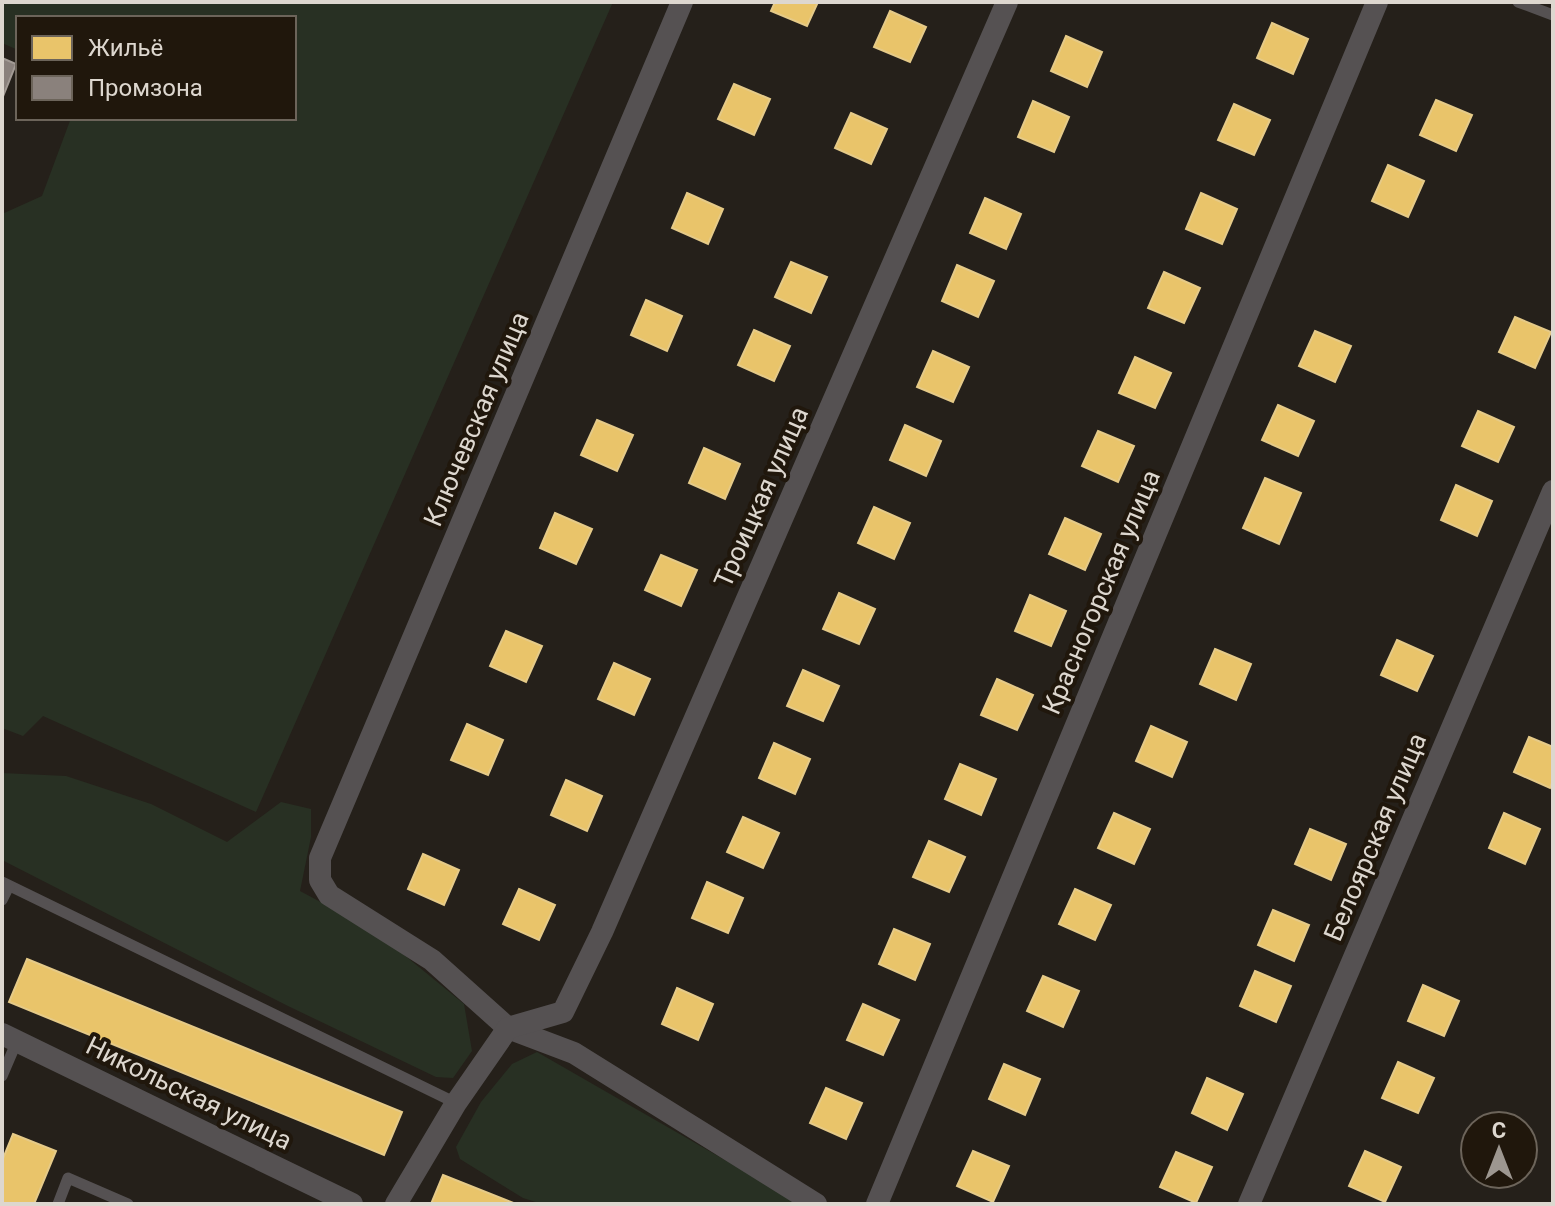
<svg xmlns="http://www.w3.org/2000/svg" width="1555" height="1206" font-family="Roboto,sans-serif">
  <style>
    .green { fill: #283023 }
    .homes { fill: #e9c46a; stroke: #e5ca88; stroke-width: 2 }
    .industry { fill: #8a817c; stroke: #a39b95; stroke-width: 2 }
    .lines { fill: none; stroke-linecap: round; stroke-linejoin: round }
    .service { stroke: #555152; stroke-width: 11 }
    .minor { stroke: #555152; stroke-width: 22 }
    .labels { text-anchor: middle; stroke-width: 8; stroke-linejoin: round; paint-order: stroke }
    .street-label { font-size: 26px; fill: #ddd7cf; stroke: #20170c }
  </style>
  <rect width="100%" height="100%" fill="#25201a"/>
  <!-- green -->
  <g class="green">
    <polygon points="2,2 613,2 256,812 43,716 23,736 2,728 2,214 42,196 71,118 294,118 294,18 18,18 18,50 2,43"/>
    <polygon points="2,773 66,776 151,804 227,842 281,802 311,809 311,837 300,891 375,931 464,1004 472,1051 453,1078 436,1077 288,1006 2,860"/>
    <polygon points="537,1052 798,1202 799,1204 542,1204 523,1198 460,1159 456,1147 481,1102 512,1064"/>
  </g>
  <!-- homes -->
  <g class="homes">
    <polygon points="775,2 818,2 807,26 771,11"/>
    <polygon points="890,11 926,27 910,62 874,47"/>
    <polygon points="1272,23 1308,39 1293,74 1257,58"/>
    <polygon points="1066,36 1102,52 1087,87 1051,71"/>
    <polygon points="734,84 770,99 754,135 718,119"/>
    <polygon points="1436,100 1472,115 1456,151 1420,135"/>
    <polygon points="1033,101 1069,117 1054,152 1018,137"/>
    <polygon points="1234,104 1270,120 1254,155 1218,140"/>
    <polygon points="851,113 887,129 871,164 835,148"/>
    <polygon points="1388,165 1424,181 1408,217 1372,201"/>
    <polygon points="687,193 723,209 708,244 672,228"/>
    <polygon points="1201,193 1237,209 1222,244 1186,229"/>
    <polygon points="985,198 1021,214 1006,249 970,233"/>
    <polygon points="791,262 827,277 811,313 775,297"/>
    <polygon points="957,265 994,281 978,317 942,301"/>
    <polygon points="1164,272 1200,288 1184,323 1148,308"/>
    <polygon points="646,300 682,316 667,351 631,335"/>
    <polygon points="1515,317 1551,332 1535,368 1499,352"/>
    <polygon points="754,330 790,346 774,381 738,365"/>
    <polygon points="1315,331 1351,346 1335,382 1299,366"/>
    <polygon points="933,351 969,367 953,402 917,387"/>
    <polygon points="1135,357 1171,373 1155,408 1119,393"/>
    <polygon points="1278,405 1314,421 1298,456 1262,440"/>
    <polygon points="1478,411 1514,427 1498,462 1462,446"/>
    <polygon points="597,420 633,435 617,471 581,455"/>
    <polygon points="905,425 941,441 926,476 890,460"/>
    <polygon points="1098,431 1134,446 1118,482 1082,466"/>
    <polygon points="704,448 740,464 725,499 689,483"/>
    <polygon points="1265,478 1301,493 1279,544 1243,528"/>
    <polygon points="1456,485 1492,501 1477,536 1441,520"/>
    <polygon points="874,507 910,523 894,559 858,543"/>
    <polygon points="555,513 592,529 576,564 540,548"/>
    <polygon points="1065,518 1101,534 1085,570 1049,554"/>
    <polygon points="661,555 697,570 681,606 645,590"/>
    <polygon points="839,593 875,609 859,644 823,629"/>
    <polygon points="1030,595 1066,611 1051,646 1015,631"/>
    <polygon points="506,631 542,646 526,682 490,666"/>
    <polygon points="1397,640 1433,656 1417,691 1381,675"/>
    <polygon points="1215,649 1251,664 1236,700 1200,684"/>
    <polygon points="614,663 650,679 634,715 598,699"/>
    <polygon points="803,670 839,686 823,721 787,706"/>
    <polygon points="997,679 1033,695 1017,730 981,715"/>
    <polygon points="467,724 503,740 488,775 451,760"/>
    <polygon points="1151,726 1187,742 1172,777 1136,761"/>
    <polygon points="1529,737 1553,747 1553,780 1550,788 1514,772"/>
    <polygon points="774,743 810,759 795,794 759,778"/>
    <polygon points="960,764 996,779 981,815 945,799"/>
    <polygon points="566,780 602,796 587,831 551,815"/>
    <polygon points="1114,813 1150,829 1134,864 1098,848"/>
    <polygon points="1504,813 1540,829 1525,864 1489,848"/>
    <polygon points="743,817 779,833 763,868 727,852"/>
    <polygon points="1310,829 1346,844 1331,880 1295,864"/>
    <polygon points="929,841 965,857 949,892 913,877"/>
    <polygon points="423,854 459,870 444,905 408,889"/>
    <polygon points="707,882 743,898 728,933 692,918"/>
    <polygon points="519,889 555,905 539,940 503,924"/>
    <polygon points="1075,889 1111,905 1095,940 1059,924"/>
    <polygon points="1273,910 1309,925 1294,961 1258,945"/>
    <polygon points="894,929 930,944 915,980 879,964"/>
    <polygon points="27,959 402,1112 384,1155 9,1002"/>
    <polygon points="1255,971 1291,986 1276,1022 1240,1006"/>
    <polygon points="1043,976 1079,991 1063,1027 1027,1011"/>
    <polygon points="1423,985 1459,1001 1444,1036 1408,1021"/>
    <polygon points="677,988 713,1004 698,1040 662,1024"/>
    <polygon points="863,1004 899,1020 883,1055 847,1040"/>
    <polygon points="1398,1062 1434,1078 1418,1113 1382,1098"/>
    <polygon points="1004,1064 1040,1079 1025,1115 989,1099"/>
    <polygon points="1207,1078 1243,1094 1227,1130 1192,1113"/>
    <polygon points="826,1088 862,1103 846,1139 810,1123"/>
    <polygon points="13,1134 56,1151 34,1204 2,1204 2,1161"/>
    <polygon points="973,1151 1009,1166 993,1202 957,1186"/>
    <polygon points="1365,1151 1401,1167 1385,1202 1349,1186"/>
    <polygon points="1176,1152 1212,1167 1196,1203 1160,1187"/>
    <polygon points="443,1175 516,1204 431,1204"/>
  </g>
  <!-- industry -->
  <polygon class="industry" points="2,58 16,64 2,99"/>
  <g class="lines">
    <!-- service -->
    <g class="service">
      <polyline points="1518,2 1553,15"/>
      <polyline points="2,882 456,1103"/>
      <polyline points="2,900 9,886"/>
      <polyline points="2,1076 17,1041"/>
      <polyline points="58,1204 68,1178 128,1204"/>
    </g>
    <!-- minor -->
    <g class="minor">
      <polyline points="682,2 320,858 320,880 329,895 432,960 508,1028 574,1053 816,1204"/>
      <polyline points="2,1034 352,1204"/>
      <polyline points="396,1204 456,1103 508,1028 563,1012 602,932 1007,2"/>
      <polyline points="877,1204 1377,2"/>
      <polyline points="1249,1204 1553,491"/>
    </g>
  </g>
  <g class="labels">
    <!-- street labels -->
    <g class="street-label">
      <text transform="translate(476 419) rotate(-67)" y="9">Ключевская улица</text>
      <text transform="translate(761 497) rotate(-66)" y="9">Троицкая улица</text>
      <text transform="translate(1101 592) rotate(-67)" y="9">Красногорская улица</text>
      <text transform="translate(1375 837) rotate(-67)" y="9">Белоярская улица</text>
      <text transform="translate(189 1093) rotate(26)" y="9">Никольская улица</text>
    </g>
  </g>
  <!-- border -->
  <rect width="1555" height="1206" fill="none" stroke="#ddd7cf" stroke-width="8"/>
  <!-- legend -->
  <rect x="16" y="16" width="280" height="104" fill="#20170c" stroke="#6c645a" stroke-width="2"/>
  <rect x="32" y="36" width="40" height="24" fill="#e9c46a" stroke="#6c645a" stroke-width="2"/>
  <text x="88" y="56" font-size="24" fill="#ddd7cf">Жильё</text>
  <rect x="32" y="76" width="40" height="24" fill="#8a817c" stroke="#6c645a" stroke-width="2"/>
  <text x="88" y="96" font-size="24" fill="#ddd7cf">Промзона</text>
  <!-- north arrow -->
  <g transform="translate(1499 1150)"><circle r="38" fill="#20170c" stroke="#6c645a" stroke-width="2"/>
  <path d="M0-6L14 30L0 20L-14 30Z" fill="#9d9790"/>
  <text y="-12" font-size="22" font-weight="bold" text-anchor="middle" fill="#ddd7cf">С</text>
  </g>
</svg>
